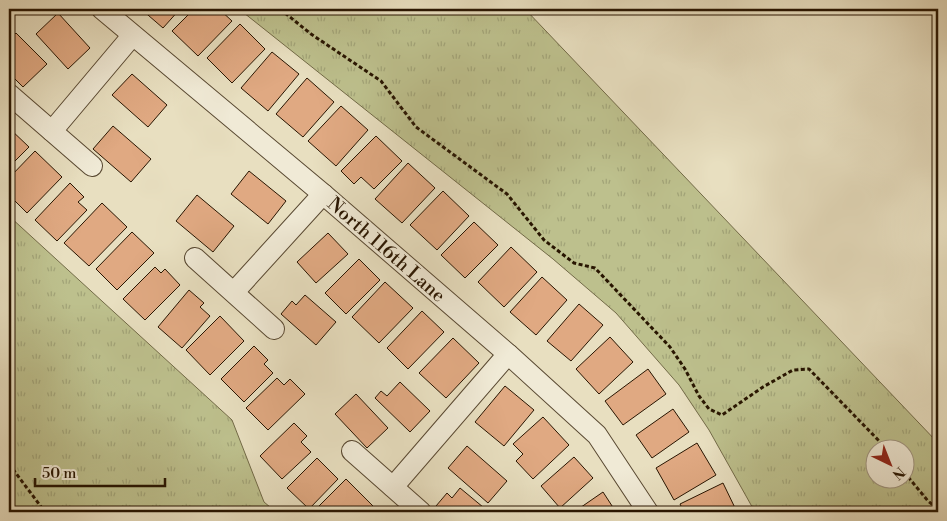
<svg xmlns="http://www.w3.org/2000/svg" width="947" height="521" font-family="'Libre Bodoni',serif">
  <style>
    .grass { fill: url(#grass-tufts); stroke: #726a47; fill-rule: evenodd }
    .building { fill: #e0a982; stroke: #281501 }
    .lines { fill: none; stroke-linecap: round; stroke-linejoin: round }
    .street-casing { stroke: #584831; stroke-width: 22 }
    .path { stroke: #281501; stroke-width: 3; stroke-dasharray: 4 2.5; stroke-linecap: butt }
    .street { stroke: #f0ead6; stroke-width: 20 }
    .labels { text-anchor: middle; stroke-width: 4.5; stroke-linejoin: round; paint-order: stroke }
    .street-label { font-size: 19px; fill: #281501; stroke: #f0ead6 }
  </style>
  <defs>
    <pattern id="grass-tufts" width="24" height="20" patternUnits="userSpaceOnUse" patternTransform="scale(1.25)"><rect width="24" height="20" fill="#bdc08d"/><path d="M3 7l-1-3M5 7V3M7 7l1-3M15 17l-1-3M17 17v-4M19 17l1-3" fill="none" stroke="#a2a478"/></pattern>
  </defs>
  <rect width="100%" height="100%" fill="#e8dfc0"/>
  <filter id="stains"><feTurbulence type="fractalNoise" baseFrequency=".004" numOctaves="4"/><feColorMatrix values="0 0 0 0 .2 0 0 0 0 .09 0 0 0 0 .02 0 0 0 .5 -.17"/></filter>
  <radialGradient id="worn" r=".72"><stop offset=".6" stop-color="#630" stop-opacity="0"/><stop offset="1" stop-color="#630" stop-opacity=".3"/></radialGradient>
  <!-- grass -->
  <g class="grass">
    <path d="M239,9H525L938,443V512H755L709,430L679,385L616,313L553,259ZM874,448H904V478H874Z"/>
    <polygon points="9,216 232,420 264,502 276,512 9,512"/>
  </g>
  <!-- building -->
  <g class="building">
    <polygon points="141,9 180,9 163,28"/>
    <polygon points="194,9 201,9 207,14 212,9 219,9 232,21 198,56 172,31"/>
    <polygon points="58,13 90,48 68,69 36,34"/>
    <polygon points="240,24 265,49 232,83 207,58"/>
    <polygon points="16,33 47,64 23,87 9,73 9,40"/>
    <polygon points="272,52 299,74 268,111 241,88"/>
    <polygon points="132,74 167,105 148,127 112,95"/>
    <polygon points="307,78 334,102 303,137 276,114"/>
    <polygon points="341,106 368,130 336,166 308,141"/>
    <polygon points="113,126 151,159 131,182 93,149"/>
    <polygon points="9,128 29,147 9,167"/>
    <polygon points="376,136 402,161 374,189 361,177 354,184 341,171"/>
    <polygon points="35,151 62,177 27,213 9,195 9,178"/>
    <polygon points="408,163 435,188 402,223 375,199"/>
    <polygon points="249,171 286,201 268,224 231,194"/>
    <polygon points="70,183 84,197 78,202 87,210 57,241 35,220"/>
    <polygon points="443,191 469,216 437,250 410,225"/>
    <polygon points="197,195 234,226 213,252 176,221"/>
    <polygon points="102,203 127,227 89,266 64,243"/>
    <polygon points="474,222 498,245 465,278 441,255"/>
    <polygon points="132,232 154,253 117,290 96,269"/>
    <polygon points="328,233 348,254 316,283 297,262"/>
    <polygon points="511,247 537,272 504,307 478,282"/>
    <polygon points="359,259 380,280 346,314 325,293"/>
    <polygon points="155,267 161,273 165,269 180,285 145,320 123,299"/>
    <polygon points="542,277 567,300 536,335 510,312"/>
    <polygon points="385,282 413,308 379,343 352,317"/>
    <polygon points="189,290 204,303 200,307 210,316 182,348 158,327"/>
    <polygon points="305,295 336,322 316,345 281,314 292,301 296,305"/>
    <polygon points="579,304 603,325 571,361 547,341"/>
    <polygon points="422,311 444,332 408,369 387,348"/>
    <polygon points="220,316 244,341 210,375 186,350"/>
    <polygon points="610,337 633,362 599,394 576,369"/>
    <polygon points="453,338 479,363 446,398 419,373"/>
    <polygon points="254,346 268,360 264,364 273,373 244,402 221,379"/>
    <polygon points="648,369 666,394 623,425 605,401"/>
    <polygon points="277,378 284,385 290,379 305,394 268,430 246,408"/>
    <polygon points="400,382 430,411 410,432 375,398 381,391 387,396"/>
    <polygon points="505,386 534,410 504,446 475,422"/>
    <polygon points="356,394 388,428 367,448 335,414"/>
    <polygon points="673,409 689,432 652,458 636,435"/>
    <polygon points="543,417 569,445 533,479 516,461 523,454 513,444"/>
    <polygon points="294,423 307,436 301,442 311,452 282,479 260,456"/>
    <polygon points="697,443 716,475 674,500 656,468"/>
    <polygon points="467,446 507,481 488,503 448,468"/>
    <polygon points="574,457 593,478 560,508 541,486"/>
    <polygon points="317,458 338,479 309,509 287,488"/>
    <polygon points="346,479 373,506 366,512 313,512"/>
    <polygon points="723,483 737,512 684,512 680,504"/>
    <polygon points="460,488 489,512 443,512 436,506 447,493 452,498"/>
    <polygon points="603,492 616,512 574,512"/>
  </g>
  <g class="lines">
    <!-- street casing -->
    <g class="street-casing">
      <g id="street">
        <polyline points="102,9 323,194 508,354 597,435 648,512"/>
        <polyline points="9,94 92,166"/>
        <polyline points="52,131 132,36"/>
        <polyline points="195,258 274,329"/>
        <polyline points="234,292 323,194"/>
        <polyline points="352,451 421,512"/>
        <polyline points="393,487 508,354"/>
      </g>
    </g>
    <!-- path -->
    <g class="path">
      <polyline points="280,9 311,34 381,81 416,127 507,194 544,240 574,263 595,268 670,347 685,369 699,396 709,409 722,415 763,387 793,370 809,369 886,448"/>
      <polyline points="9,464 45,512"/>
      <polyline points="904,472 928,501 938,509"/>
    </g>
    <!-- street -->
    <use href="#street" class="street"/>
  </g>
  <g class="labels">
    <!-- street labels -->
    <g class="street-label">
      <text transform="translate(387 249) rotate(41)" y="7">North 116th Lane</text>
    </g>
  </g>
  <!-- margin -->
  <rect width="947" height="521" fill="none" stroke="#e8dfc0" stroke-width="30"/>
  <rect x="10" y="10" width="927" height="501" fill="none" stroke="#281501" stroke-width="2.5"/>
  <rect x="15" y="15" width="917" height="491" fill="none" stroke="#281501"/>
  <!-- north arrow -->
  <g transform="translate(890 464) rotate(137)"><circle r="24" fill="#f0ead6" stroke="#a09581"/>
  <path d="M0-4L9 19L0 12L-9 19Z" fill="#8f2418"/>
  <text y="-8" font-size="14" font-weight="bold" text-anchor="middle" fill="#281501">N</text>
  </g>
  <!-- scale -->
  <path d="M35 478v8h130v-8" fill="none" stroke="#281501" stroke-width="2.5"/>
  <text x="42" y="478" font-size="15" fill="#281501" stroke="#f0ead6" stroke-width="4" paint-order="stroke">50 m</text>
  <rect width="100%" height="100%" filter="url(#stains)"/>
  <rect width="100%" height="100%" fill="url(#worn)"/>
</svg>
